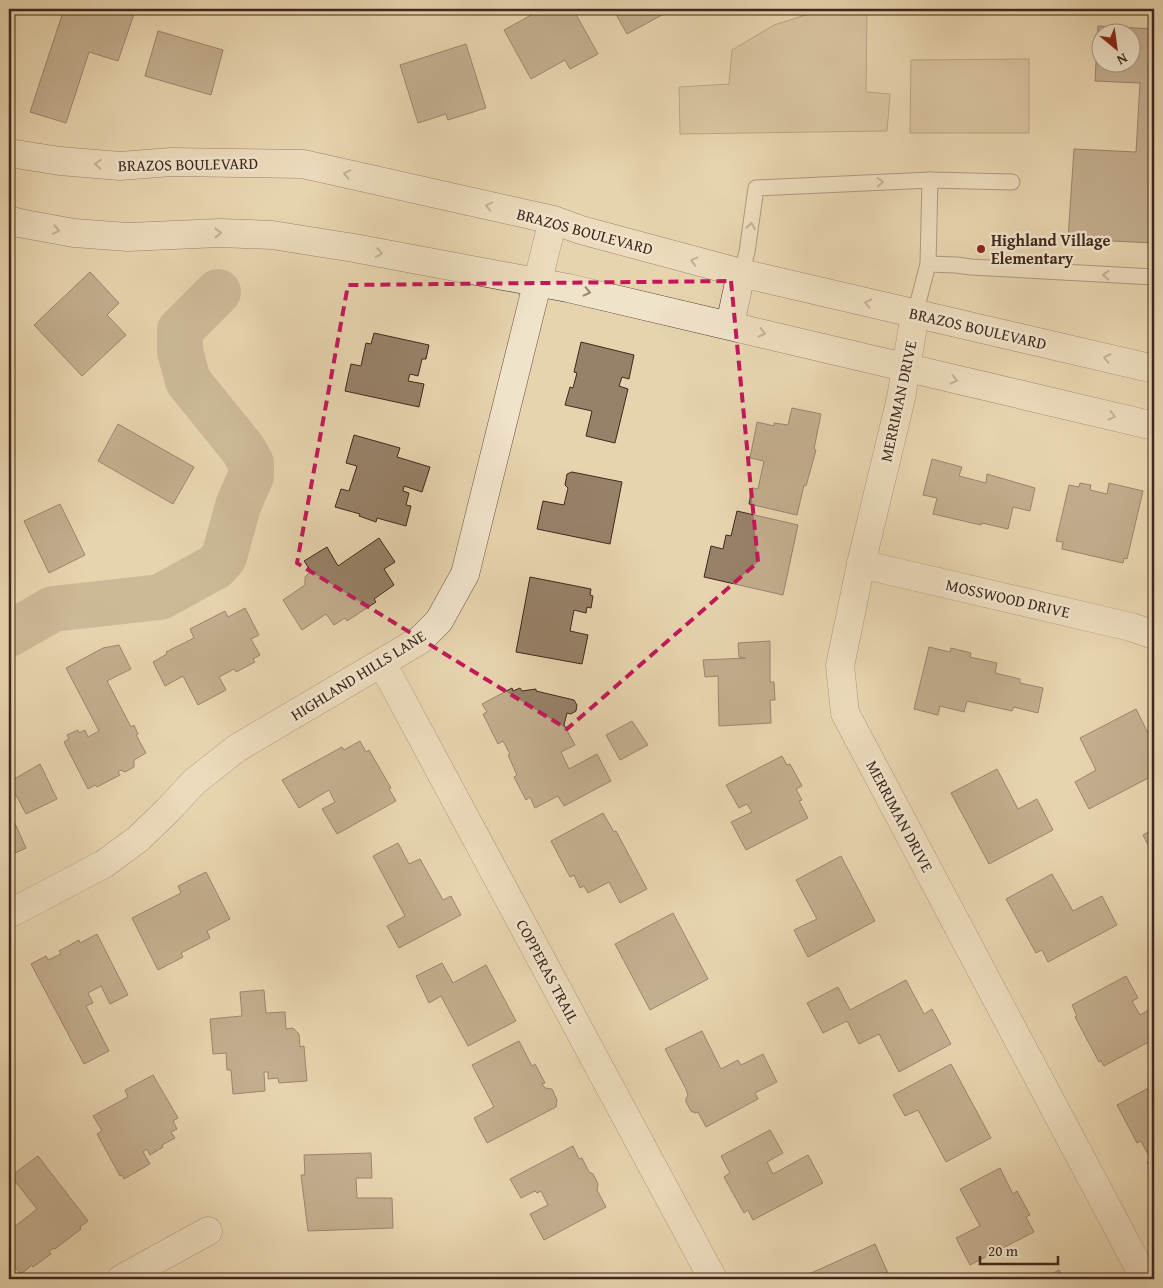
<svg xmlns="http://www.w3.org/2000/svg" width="1163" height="1288" font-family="'Gentium Book Plus',serif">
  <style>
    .green { fill: #cbb795; stroke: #866f59 }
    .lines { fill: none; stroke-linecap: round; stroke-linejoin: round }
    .river { stroke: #ae997d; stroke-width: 46 }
    .building { fill: #978168; stroke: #40271d; fill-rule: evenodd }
    .service-casing { stroke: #6a5241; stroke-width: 17 }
    .minor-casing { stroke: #6a5241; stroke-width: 29 }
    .secondary-casing { stroke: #40271d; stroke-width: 29 }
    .service { stroke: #efe3ca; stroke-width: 15 }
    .minor { stroke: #efe3ca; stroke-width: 28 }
    .secondary { stroke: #efe3ca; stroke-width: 28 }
    .oneway { stroke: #988574 }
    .marked { fill: none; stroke: #c2185b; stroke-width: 4; stroke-dasharray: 10 6; stroke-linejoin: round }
    .poi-dot { fill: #8f2418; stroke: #efe3ca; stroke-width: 2 }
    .labels { text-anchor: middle; stroke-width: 5; stroke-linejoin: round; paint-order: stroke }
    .street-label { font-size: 16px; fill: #40271d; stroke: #efe3ca }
    .poi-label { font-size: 16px; font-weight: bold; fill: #40271d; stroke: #efe3ca; text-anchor: start }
  </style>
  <rect width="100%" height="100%" fill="#e7d4ae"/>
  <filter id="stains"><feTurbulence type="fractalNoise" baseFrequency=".004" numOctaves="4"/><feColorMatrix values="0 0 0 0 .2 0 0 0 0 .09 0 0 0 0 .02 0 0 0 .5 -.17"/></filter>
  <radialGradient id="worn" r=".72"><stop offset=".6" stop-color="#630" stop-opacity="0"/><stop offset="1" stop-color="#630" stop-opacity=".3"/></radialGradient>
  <!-- green -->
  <g class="green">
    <polygon points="824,9 867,9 866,92 890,94 887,131 680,134 679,87 729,84 732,50 774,25"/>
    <polygon points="1029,59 1029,133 910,133 911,60"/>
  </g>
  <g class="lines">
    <!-- river -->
    <polyline class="river" points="9,634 53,609 160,597 215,567 224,557 238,506 251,476 251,463 243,449 188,381 180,351 180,330 218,292"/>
  </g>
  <!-- building -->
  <g class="building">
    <polygon points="64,9 117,9 134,14 118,61 89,52 66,123 30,112"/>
    <polygon points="542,9 573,9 598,54 570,69 565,60 531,79 504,30"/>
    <polygon points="613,9 673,9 627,34"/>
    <path d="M1098,26L1154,29V243L1068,239L1074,149L1136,152L1140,83L1095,81ZM1100,32H1130V62H1100Z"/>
    <polygon points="158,31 223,50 211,95 145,76"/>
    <polygon points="466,44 486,108 448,120 446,114 418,123 400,65"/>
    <polygon points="90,272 119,303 107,315 126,335 82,376 34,325"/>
    <polygon points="374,333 429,345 426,359 422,359 418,376 410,374 408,381 424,384 419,407 345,391 351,364 361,366 366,343 371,344"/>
    <polygon points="581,342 634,355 629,379 622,377 619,386 628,389 615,443 586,436 592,411 565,405 570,387 573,388 577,373 574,372"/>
    <polygon points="792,408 821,414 814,449 816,450 806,486 804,485 797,515 749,504 752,488 758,489 764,461 750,458 757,422 774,426 774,423 788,425"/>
    <polygon points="118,424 194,467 173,504 98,461"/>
    <polygon points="354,435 400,448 397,457 430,467 422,492 404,486 403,491 409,493 406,505 411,506 406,526 377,518 376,522 359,516 360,514 335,507 341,489 349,491 357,466 346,463"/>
    <polygon points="932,459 962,467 959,476 986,483 987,474 1035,488 1030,511 1013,507 1008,529 982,523 981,525 933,514 937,498 923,495"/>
    <polygon points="572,472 622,482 610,544 537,529 543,501 564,505 568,488 565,485 567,474"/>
    <polygon points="1080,483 1091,485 1090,490 1107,494 1109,483 1143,491 1127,559 1124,558 1123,563 1062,549 1063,542 1056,541 1069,485 1079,487"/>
    <polygon points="60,504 85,555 49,573 24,521"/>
    <polygon points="737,511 798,525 783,595 704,577 711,546 723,549 726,535 731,536"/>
    <polygon points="379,538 395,562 384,569 394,585 374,599 376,602 347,621 345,618 334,625 326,614 302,630 283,600 305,585 305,577 311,571 304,561 327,547 338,566"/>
    <polygon points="530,577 591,589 590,595 593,596 591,608 587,607 586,613 574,610 570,631 588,635 582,664 516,652"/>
    <polygon points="245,608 259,635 251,639 260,655 253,659 255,662 236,672 234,669 219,677 226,690 198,705 183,676 165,686 153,662 167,654 166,652 194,638 190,629 225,611 228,617"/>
    <polygon points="770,641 770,682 774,682 775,700 770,700 771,723 719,726 718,676 705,677 703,660 746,658 739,657 738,643"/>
    <polygon points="119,645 131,669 107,681 131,727 134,725 138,734 136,735 146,753 134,760 134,767 125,772 121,770 118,772 120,775 97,787 95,785 88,789 64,742 69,739 67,735 78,730 79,733 85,730 88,737 99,731 66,668 103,648"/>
    <polygon points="929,647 950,652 951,648 971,653 970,657 997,663 995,673 1020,679 1020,683 1043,688 1038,713 1014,707 1012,711 967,701 964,712 940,706 938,715 914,709"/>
    <polygon points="512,688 513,691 520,688 522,691 536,689 536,691 574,700 577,705 576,711 571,714 567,713 564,725 575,745 561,752 569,769 597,754 611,781 564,806 558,796 535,808 530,797 526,800 514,777 517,775 508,755 510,754 503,741 498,744 483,714 487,712 482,704"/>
    <polygon points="1136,709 1154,745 1154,775 1089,809 1075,782 1096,770 1080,738"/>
    <polygon points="632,721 648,745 620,760 606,735"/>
    <polygon points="360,741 366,752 369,750 391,788 389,789 396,801 337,834 322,809 335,802 329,790 299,808 282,780 342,747 344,750"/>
    <polygon points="782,756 787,765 790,764 802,786 796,789 802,800 799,801 808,818 746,850 731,822 752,812 747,804 739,808 726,785"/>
    <polygon points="40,764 57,799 26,814 9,782"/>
    <polygon points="997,769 1018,809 1037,799 1053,830 989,864 951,793"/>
    <polygon points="9,810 26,848 9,856"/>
    <polygon points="603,813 614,832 616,831 647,889 620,903 609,882 588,893 584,886 580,888 574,875 570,877 551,841"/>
    <polygon points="1154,829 1154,857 1143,835"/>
    <polygon points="398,843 409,864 420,859 443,900 451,896 461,915 399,948 387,926 405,916 373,856"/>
    <polygon points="841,856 875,921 808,957 794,930 817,919 796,880"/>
    <polygon points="206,872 230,919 207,931 210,938 181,953 183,957 158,970 132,918 181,893 178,886"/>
    <polygon points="1052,874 1073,911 1102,896 1117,925 1048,962 1042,950 1036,953 1006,899"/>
    <polygon points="673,913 708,979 650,1010 615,944"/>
    <polygon points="97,934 128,995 110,1004 101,986 88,993 93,1003 86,1006 109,1051 84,1064 31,964 46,956 48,960 61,954 59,951 79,940 80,943"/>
    <polygon points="442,963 453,983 486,965 516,1021 468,1046 441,996 429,1003 416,976"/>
    <polygon points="1126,976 1138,998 1132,1001 1140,1015 1154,1007 1154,1039 1104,1066 1101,1061 1099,1062 1075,1017 1077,1016 1072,1005"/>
    <polygon points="906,980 924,1014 932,1009 951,1044 899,1072 879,1034 859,1044 847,1021 823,1033 807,1003 838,987 850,1010"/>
    <polygon points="264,990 266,1013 285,1012 286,1029 293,1028 299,1034 300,1047 304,1046 307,1081 279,1083 278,1078 268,1079 268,1072 264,1072 265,1091 233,1094 231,1070 227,1070 226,1053 213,1054 210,1019 242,1016 240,992"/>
    <polygon points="702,1031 721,1069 738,1060 741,1065 763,1054 777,1082 755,1093 758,1099 706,1127 698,1112 695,1113 691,1111 686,1102 686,1098 688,1096 686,1089 665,1049"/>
    <polygon points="519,1041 532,1066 535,1064 545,1083 542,1084 545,1088 552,1089 557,1100 556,1107 487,1143 474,1118 494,1107 472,1065"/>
    <polygon points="951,1064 991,1138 946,1162 918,1110 905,1116 893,1095"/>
    <polygon points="153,1075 178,1118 173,1121 177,1129 171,1132 175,1138 162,1145 163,1147 150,1155 147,1149 143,1152 150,1164 124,1179 122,1175 120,1176 97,1134 102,1131 93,1116 128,1097 125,1090"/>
    <polygon points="1154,1085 1154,1176 1147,1162 1151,1160 1141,1141 1137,1143 1117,1105"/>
    <polygon points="770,1130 783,1153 767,1162 773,1174 808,1155 823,1183 753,1220 748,1210 744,1213 724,1177 730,1173 721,1156"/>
    <polygon points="573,1146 579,1159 582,1158 589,1172 593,1174 598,1184 597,1190 606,1207 544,1240 530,1214 548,1205 541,1191 537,1193 535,1191 521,1198 510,1179"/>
    <polygon points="371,1153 372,1178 356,1178 357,1198 392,1198 393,1228 308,1231 301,1175 305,1175 304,1155"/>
    <polygon points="38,1156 88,1221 80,1227 81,1229 55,1249 54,1248 49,1251 51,1254 33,1267 32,1265 21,1274 9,1261 9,1231 37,1209 11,1176"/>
    <polygon points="1000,1168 1013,1194 1017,1191 1030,1215 1026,1217 1034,1232 970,1265 956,1238 980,1226 960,1189"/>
    <polygon points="875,1244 888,1273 874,1279 811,1279 809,1274"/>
    <polygon points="1059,1270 1064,1279 1042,1279"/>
  </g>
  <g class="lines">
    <!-- service casing -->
    <g class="service-casing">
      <g id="service">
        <polyline points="928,264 956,265 971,267 1154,277"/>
        <polyline points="741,273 747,252 756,188 930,180 1012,182"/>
        <polyline points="915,314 928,264 930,180"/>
      </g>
    </g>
    <!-- minor casing -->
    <g class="minor-casing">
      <g id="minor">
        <polyline points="915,314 901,398 861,564 840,666 845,713 1145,1279"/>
        <polyline points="861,564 1131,627 1154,635"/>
        <polyline points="382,663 713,1279"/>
        <polyline points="9,914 104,864 138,839 168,810 194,782 237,748 420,640 439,621 465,574 553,220"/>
        <polyline points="121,1279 208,1231"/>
      </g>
    </g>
    <!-- secondary casing -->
    <g class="secondary-casing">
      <g id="secondary">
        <polyline points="9,153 60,161 120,166 171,162 303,164 553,220 581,230 741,273 1154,369"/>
        <polyline points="9,220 19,223 74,233 128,237 220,233 272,235 354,248 568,288 1154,426"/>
        <polyline points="730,325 741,273"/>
      </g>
    </g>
    <!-- service -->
    <use href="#service" class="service"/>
    <!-- minor -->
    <use href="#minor" class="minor"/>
    <!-- secondary -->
    <use href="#secondary" class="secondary"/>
  </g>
  <!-- one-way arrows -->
  <defs><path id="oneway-chevron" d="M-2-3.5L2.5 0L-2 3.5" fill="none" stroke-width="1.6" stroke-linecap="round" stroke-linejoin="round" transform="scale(1.25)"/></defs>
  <g class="oneway">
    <use href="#oneway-chevron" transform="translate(98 164) rotate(-175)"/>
    <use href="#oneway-chevron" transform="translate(347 174) rotate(-167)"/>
    <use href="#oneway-chevron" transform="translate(880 182) rotate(-3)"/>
    <use href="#oneway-chevron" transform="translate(489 206) rotate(-167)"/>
    <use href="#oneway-chevron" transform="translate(751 226) rotate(-81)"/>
    <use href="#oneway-chevron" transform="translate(56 230) rotate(10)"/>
    <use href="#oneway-chevron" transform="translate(218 233)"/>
    <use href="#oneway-chevron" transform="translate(379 253) rotate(11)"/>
    <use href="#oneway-chevron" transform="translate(694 261) rotate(-165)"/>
    <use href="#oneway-chevron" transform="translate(1106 275) rotate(-177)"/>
    <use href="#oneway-chevron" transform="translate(587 292) rotate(13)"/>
    <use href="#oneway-chevron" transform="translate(868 303) rotate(-167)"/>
    <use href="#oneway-chevron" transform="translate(762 333) rotate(14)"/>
    <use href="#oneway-chevron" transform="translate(1107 358) rotate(-167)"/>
    <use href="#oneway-chevron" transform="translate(954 380) rotate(13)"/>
    <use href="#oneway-chevron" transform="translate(1112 416) rotate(13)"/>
  </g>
  <!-- marked area -->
  <path d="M0 0H1163V1288H0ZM731,281L758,562L567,729L297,563L348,285Z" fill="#e7d4ae" fill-opacity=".55" fill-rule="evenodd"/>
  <path class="marked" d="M731,281L758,562L567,729L297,563L348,285Z"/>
  <!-- markers -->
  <circle class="poi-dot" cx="981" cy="249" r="5"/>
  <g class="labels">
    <!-- street labels -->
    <g class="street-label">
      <text transform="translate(188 164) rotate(-1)" y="6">BRAZOS BOULEVARD</text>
      <text transform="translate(585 231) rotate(15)" y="6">BRAZOS BOULEVARD</text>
      <text transform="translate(978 328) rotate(13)" y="6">BRAZOS BOULEVARD</text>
      <text transform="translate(898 401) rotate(-78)" y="6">MERRIMAN DRIVE</text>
      <text transform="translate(1008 598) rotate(13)" y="6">MOSSWOOD DRIVE</text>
      <text transform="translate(358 675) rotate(-32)" y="6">HIGHLAND HILLS LANE</text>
      <text transform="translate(900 816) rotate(62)" y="6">MERRIMAN DRIVE</text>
      <text transform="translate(548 971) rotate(62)" y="6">COPPERAS TRAIL</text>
    </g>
    <!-- poi labels -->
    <g class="poi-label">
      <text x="991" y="246">Highland Village<tspan x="991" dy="18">Elementary</tspan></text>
    </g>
  </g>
  <!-- margin -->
  <rect width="1163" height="1288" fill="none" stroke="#e7d4ae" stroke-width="30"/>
  <rect x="10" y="10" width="1143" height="1268" fill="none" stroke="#40271d" stroke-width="2.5"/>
  <rect x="15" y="15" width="1133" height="1258" fill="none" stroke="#40271d"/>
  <!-- north arrow -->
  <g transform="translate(1116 48) rotate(151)"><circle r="24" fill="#efe3ca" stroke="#a99885"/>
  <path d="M0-4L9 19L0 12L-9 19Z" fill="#8f2418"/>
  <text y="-8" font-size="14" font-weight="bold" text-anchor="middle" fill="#40271d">N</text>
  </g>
  <!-- scale -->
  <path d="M980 1256v8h78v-8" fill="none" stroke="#40271d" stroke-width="2.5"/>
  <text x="988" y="1256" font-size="15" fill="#40271d" stroke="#efe3ca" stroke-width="4" paint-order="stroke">20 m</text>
  <rect width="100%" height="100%" filter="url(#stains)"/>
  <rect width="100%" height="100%" fill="url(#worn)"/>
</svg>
